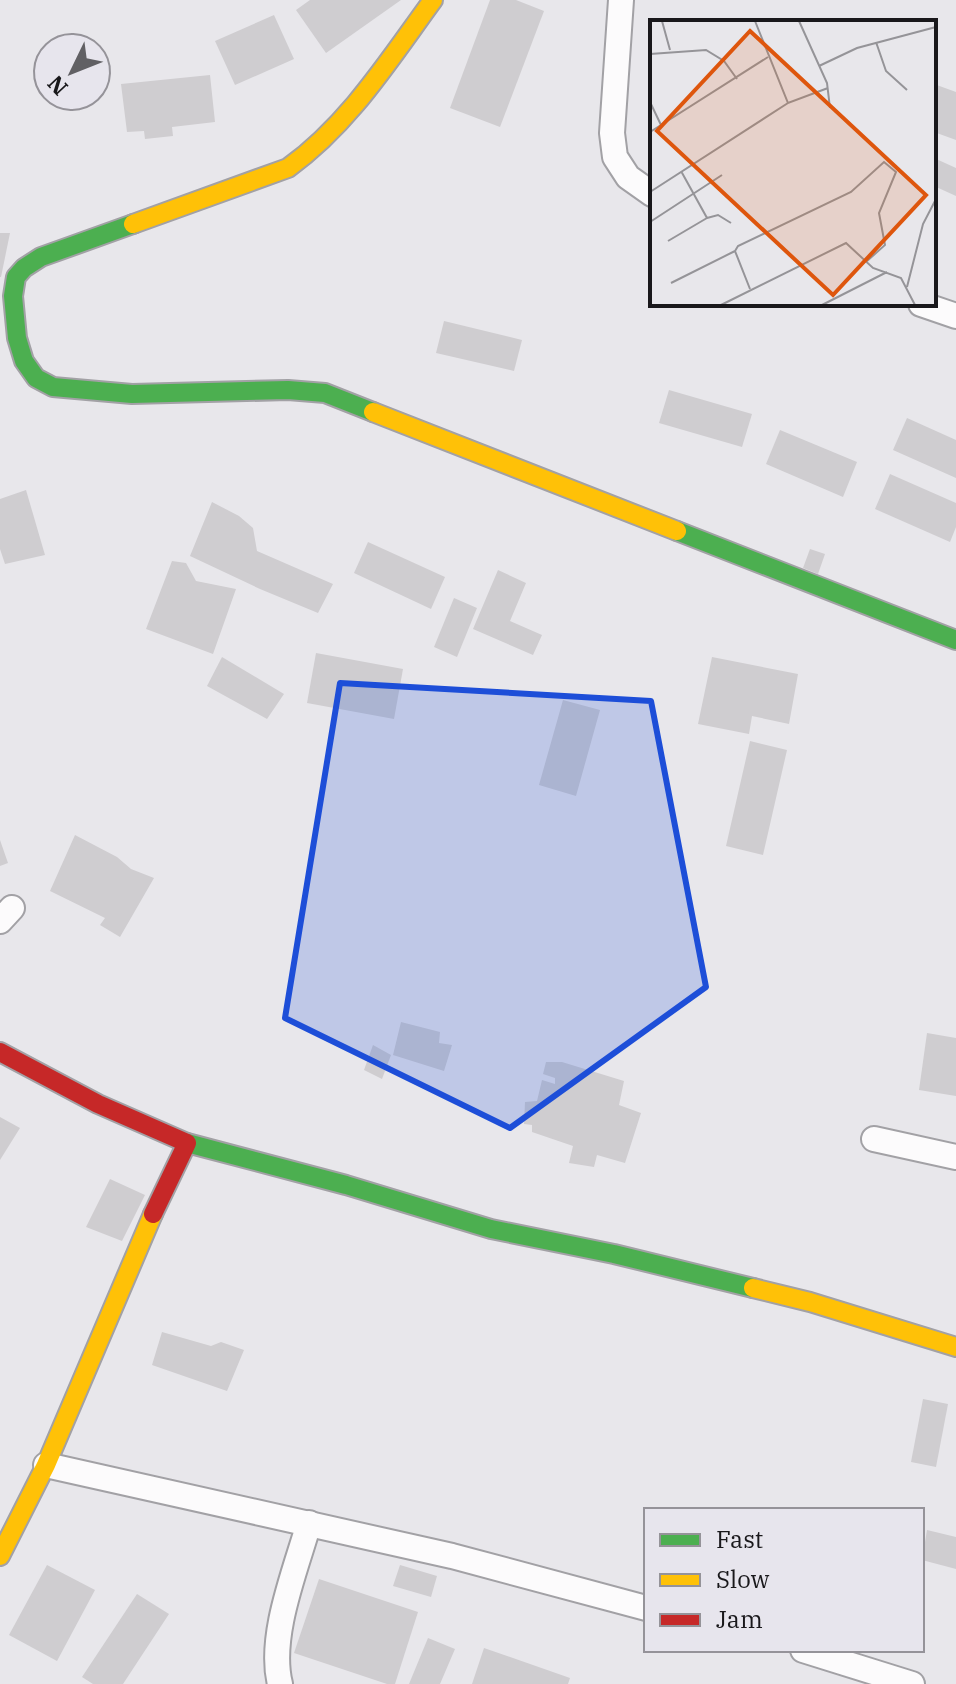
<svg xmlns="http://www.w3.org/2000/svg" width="956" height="1684" font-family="'IBM Plex Serif',serif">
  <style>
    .building { fill: #cfcdd0 }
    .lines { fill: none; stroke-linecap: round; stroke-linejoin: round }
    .street-casing { stroke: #a2a1a5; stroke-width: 28 }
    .fast-casing { stroke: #a2a1a5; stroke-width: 22 }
    .slow-casing { stroke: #a2a1a5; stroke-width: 22 }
    .jam-casing { stroke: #a2a1a5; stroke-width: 22 }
    .street { stroke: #fcfbfc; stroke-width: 24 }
    .fast { stroke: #4caf50; stroke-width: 18 }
    .slow { stroke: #ffc107; stroke-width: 18 }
    .jam { stroke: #c62828; stroke-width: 18 }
    .marked { fill: #1d4ed8; fill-opacity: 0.2; stroke: #1d4ed8; stroke-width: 6; stroke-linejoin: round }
    .inset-road { fill: none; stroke: #959498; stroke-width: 2 }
    .view { fill: #de560d; fill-opacity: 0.15; stroke: #de560d; stroke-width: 4 }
    .inset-edge { fill: none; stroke: #19181b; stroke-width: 4 }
  </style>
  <rect width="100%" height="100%" fill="#e8e7eb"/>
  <!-- building -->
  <g class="building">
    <polygon points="310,0 401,0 326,53 296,10"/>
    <polygon points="490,0 516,0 544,11 500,127 450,108"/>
    <polygon points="274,15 294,59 235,85 215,41"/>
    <polygon points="210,75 215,122 172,127 173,136 145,139 144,131 127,132 121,84"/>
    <polygon points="934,84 956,92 956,140 934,132"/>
    <polygon points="934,158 956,168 956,196 934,186"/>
    <polygon points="0,233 10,233 1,277 0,277"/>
    <polygon points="444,321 522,340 514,371 436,353"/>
    <polygon points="669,390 752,414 742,447 659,423"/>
    <polygon points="907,418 956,440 956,478 893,450"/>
    <polygon points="780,430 857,462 843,497 766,464"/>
    <polygon points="890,474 956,503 956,527 950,542 875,509"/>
    <polygon points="26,490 45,555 5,564 0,549 0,499"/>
    <polygon points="212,502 239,516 253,528 257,551 333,584 318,613 260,589 190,556"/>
    <polygon points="368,542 445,577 431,609 354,573"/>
    <polygon points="810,549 825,554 818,574 803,568"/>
    <polygon points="172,561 186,563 196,581 236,589 213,654 146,629"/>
    <polygon points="498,570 526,583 510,621 542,635 533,655 473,629"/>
    <polygon points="454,598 477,608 457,657 434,647"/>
    <polygon points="316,653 403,669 394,719 307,703"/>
    <polygon points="222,657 284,694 267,719 207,686"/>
    <polygon points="712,657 798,674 789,724 752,716 749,734 698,724"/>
    <polygon points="563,700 600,710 576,796 539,785"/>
    <polygon points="750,741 787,750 763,855 726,846"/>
    <polygon points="75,835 117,857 131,869 154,878 120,937 100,925 105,918 50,891"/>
    <polygon points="0,840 8,863 0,866"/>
    <polygon points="401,1022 440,1032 439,1043 452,1045 444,1071 393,1055"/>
    <polygon points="927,1033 956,1038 956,1096 919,1090"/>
    <polygon points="373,1045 391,1055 382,1079 364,1070"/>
    <polygon points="546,1062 562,1062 624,1081 619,1105 641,1113 625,1163 597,1155 594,1167 569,1163 573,1146 532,1132 532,1125 524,1124 525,1102 537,1101 542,1080 555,1084 555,1078 543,1074"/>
    <polygon points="0,1117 20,1128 0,1160"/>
    <polygon points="110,1179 145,1195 122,1241 86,1227"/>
    <polygon points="162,1332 211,1346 221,1342 244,1350 227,1391 152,1365"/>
    <polygon points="923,1399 948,1404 936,1467 911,1462"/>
    <polygon points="927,1530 956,1537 956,1569 922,1560"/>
    <polygon points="47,1565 95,1590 57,1661 9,1635"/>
    <polygon points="400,1565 437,1576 431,1597 393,1586"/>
    <polygon points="319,1579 418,1612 395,1684 387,1684 294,1653"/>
    <polygon points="137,1594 169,1614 123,1684 93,1684 82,1677"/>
    <polygon points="428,1638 455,1649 440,1684 409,1684"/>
    <polygon points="484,1648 570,1678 568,1684 472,1684"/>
  </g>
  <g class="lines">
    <!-- street casing -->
    <g class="street-casing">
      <g id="street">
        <polyline points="621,0 612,133 615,157 628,177 652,194"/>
        <polyline points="921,304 956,316"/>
        <polyline points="0,921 12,908"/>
        <polyline points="874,1139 956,1157"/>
        <polyline points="46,1465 452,1556 646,1608"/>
        <polyline points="803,1650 912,1684"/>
        <path d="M280,1684C268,1636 296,1569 309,1523"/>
      </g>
    </g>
    <!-- fast casing -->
    <g class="fast-casing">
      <g id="fast">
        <polyline points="133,224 41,257 24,268 16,277 13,296 17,338 24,361 36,378 53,387 132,394 288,390 325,393 373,412"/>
        <polyline points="677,531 956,640"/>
        <polyline points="187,1143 346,1185 491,1229 614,1254 753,1288"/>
      </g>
    </g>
    <!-- slow casing -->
    <g class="slow-casing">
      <g id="slow">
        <path d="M133,224L288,168C349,124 389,60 433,0"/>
        <polyline points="373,412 677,531"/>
        <polyline points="753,1288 810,1302 956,1347"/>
        <polyline points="0,1556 46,1465 153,1214"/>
      </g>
    </g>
    <!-- jam casing -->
    <g class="jam-casing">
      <polyline id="jam" points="0,1052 98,1104 187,1143 153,1214"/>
    </g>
    <!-- street -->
    <use href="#street" class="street"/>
    <!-- fast -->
    <use href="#fast" class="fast"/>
    <!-- slow -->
    <use href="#slow" class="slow"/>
    <!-- jam -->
    <use href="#jam" class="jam"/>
  </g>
  <!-- marked area -->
  <path class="marked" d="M340,683L651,701L706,987L510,1128L285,1018Z"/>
  <!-- overview -->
  <g transform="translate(650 20)">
    <rect width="286" height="286" fill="#e8e7eb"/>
    <path class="inset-road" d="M12,1L20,30M105,1L138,83L178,68M149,1L177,63L180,88M226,22L236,51L257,70M0,34L56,30L74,41L87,59M169,46L207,28L286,7M0,82L11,105M0,112L118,37M0,172L138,83M57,198L68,195L81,203M0,202L72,155M18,221L57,198L31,151M21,263L85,231M257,267L273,204L286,179M100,269L85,231L88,226L201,172L234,142L246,152L229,193L235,225L217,241M71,285L196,223L223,248L251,258L265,285M172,285L237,252"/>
    <path class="view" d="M100,11L276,175L183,275L7,111Z"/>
    <rect width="286" height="286" class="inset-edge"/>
  </g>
  <!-- legend -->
  <rect x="644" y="1508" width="280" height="144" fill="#e7e5ed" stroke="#959399" stroke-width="2"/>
  <rect x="660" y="1534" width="40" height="12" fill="#4caf50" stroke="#959399" stroke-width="2"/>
  <text x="716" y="1548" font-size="24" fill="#19181b">Fast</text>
  <rect x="660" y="1574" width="40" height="12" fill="#ffc107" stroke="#959399" stroke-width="2"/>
  <text x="716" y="1588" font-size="24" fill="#19181b">Slow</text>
  <rect x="660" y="1614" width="40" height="12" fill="#c62828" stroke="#959399" stroke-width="2"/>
  <text x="716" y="1628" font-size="24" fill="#19181b">Jam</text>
  <!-- north arrow -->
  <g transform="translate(72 72) rotate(227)"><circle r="38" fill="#e7e5ed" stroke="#959399" stroke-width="2"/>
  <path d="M0-6L14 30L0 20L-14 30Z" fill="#616064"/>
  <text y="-12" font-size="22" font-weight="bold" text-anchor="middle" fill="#19181b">N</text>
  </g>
</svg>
